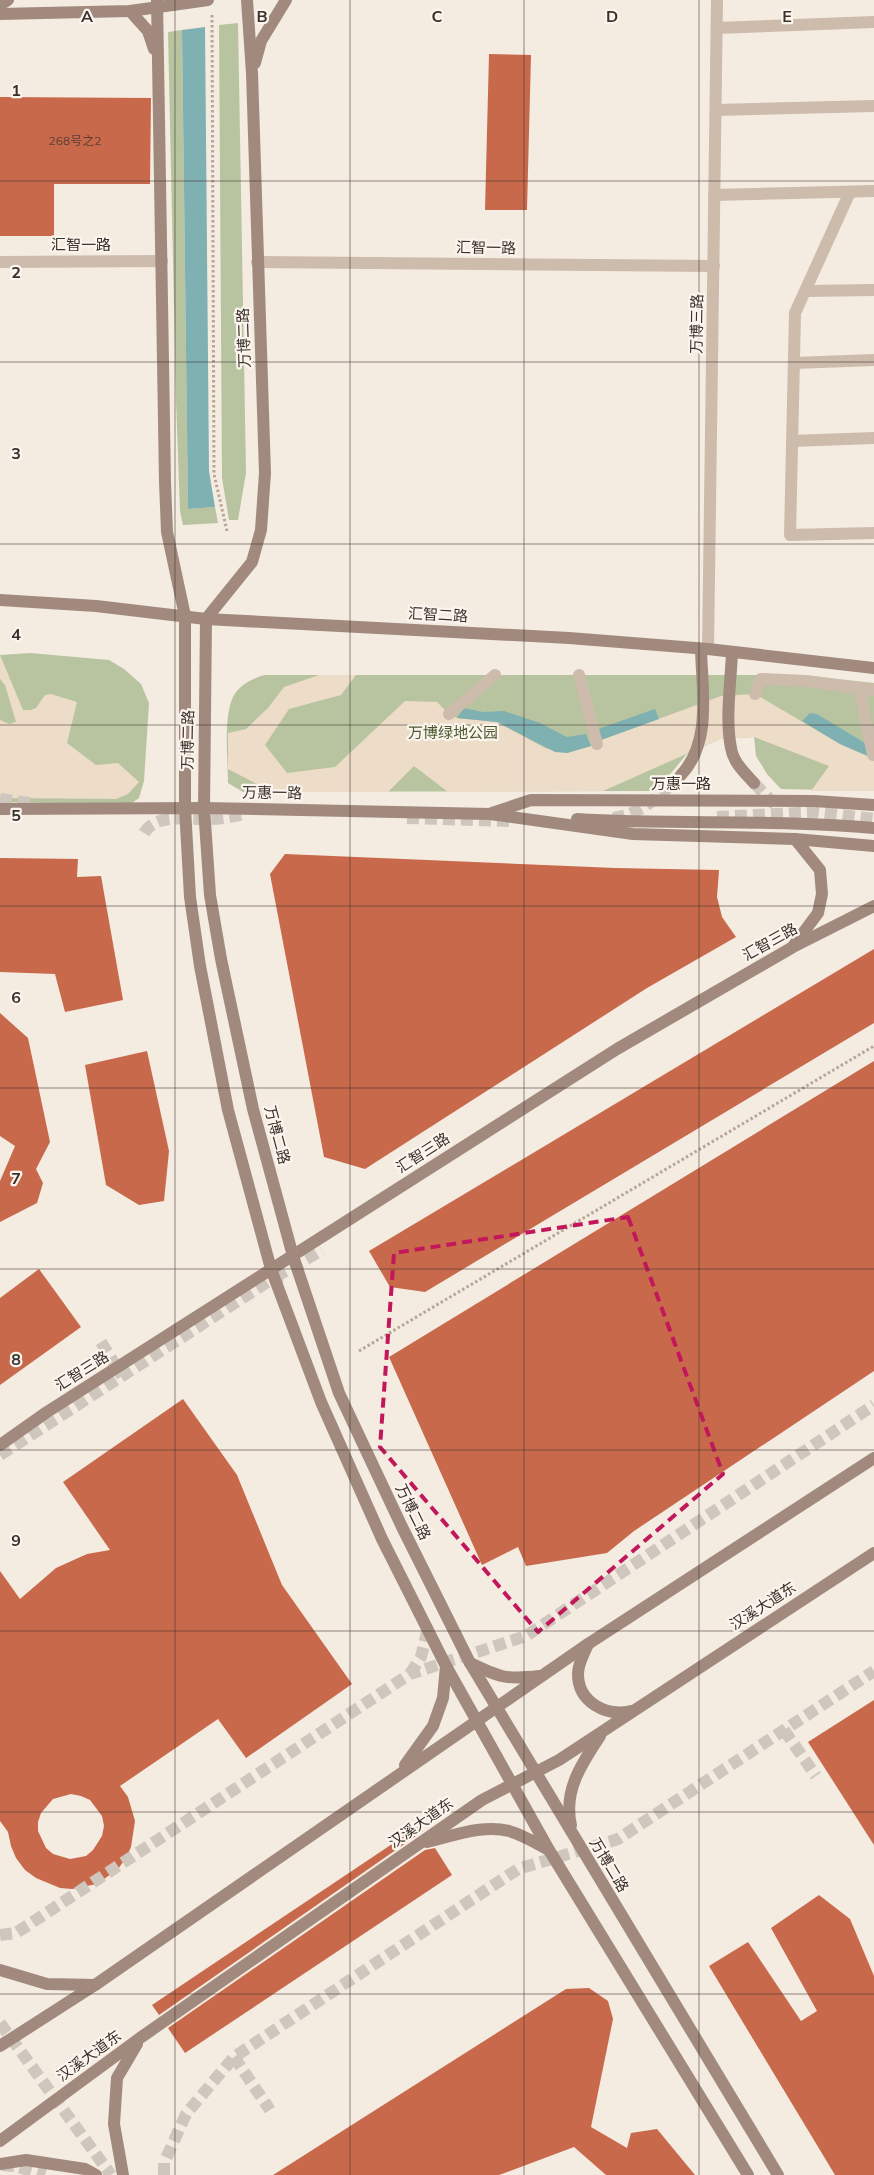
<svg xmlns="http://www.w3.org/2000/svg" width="874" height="2175" font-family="Mulish,'Noto Sans SC',sans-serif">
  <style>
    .green { fill: #b8c4a0 }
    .plaza { fill: #ecdcc8 }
    .water { fill: #7fb0b2 }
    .building { fill: #c8694b; fill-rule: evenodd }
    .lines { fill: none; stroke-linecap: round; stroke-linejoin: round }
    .secondary-tunnel { stroke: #cfc6bd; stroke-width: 12; stroke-dasharray: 12 6; stroke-linecap: butt }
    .path { stroke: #b9a596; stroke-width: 3; stroke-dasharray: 2.5 2.5; stroke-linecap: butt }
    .street { stroke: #cdbbac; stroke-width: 12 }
    .secondary { stroke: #a18a7d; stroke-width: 12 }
    .marked { fill: none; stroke: #c2185b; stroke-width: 4; stroke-dasharray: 10 6; stroke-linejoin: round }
    .grid { fill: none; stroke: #3b302b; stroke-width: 1; stroke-opacity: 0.55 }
    .labels { text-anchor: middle; stroke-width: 4.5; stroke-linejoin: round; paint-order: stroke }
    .number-label { font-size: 12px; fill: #5e3e33 }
    .street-label { font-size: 15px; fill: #3b302b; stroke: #fbf5ee }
    .park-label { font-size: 15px; fill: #4a5a2e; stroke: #fbf5ee }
    .grid-label { font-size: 16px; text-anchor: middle; font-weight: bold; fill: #3b302b; stroke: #fbf5ee; stroke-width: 4.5; stroke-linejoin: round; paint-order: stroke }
  </style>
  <rect width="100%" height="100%" fill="#f4ebe1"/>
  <!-- green -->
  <g class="green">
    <polygon points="238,23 246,473 238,520 229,520 222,478 219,25"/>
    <polygon points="182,30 188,509 215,507 218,523 183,525 180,511 176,400 168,32"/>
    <polygon points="30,653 109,660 124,669 141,684 149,703 144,781 139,798 129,805 0,802 0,655"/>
    <path d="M265,675H802L874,683V791L781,789L767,774L756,756L754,737L720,739L687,754L656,791L243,792L228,783C228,758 223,719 233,697C239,685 253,678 265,675Z"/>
  </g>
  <!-- plaza -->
  <g class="plaza">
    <polygon points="0,655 23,710 31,710 36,708 45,695 51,694 77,702 67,743 96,765 118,763 139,782 128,794 116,799 0,798 0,720 9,724 16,722 5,685 0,679"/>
    <polygon points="319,675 356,675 341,695 289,709 265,745 287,773 335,767 405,701 437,702 449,714 457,718 497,722 545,748 567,753 591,746 601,740 721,696 755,694 840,744 867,756 874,755 874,791 811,791 829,766 754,737 720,739 603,791 448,792 414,766 388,792 259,792 255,783 228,769 228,733 246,729 268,708 284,687"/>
  </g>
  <!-- water -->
  <g class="water">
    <polygon points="205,27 209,471 215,507 188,509 182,30"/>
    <polygon points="464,708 483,712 504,711 540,723 567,737 586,734 591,746 567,753 555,752 497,722 457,718"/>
    <polygon points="655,709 659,719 601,740 598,729"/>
    <polygon points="810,713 817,714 865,743 868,756 840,744 802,721"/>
  </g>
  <!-- building -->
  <g class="building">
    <polygon points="489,54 531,55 527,210 485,210"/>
    <polygon points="0,97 151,98 150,184 54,184 54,236 0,236"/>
    <polygon points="285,854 615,868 719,870 717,897 722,917 736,937 647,988 365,1169 324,1157 270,874"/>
    <polygon points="0,858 78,859 77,877 101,876 123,1000 65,1012 55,974 0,972"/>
    <polygon points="874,949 874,1023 425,1292 390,1287 369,1251"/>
    <polygon points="0,1013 28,1038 50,1142 36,1169 43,1183 37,1203 0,1222 0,1181 15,1146 0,1136"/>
    <polygon points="147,1051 169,1151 164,1201 139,1205 106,1185 85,1065"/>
    <polygon points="874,1061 874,1371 634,1531 607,1553 526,1566 518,1547 482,1565 389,1357"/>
    <polygon points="39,1269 81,1327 0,1385 0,1298"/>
    <path d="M183,1399L237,1475L282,1585L352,1684L246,1758L218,1719L120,1786L128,1797L135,1821L131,1847L126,1858L118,1869L97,1884L72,1889L60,1888L36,1878L25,1870L16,1858L11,1846L8,1832L0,1821V1571L20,1599L56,1568L87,1554L110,1550L63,1482ZM71,1794L81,1796L90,1800L102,1816L104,1826L102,1836L93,1850L86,1856L70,1859L53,1854L46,1848L38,1831V1822L41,1813L53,1799Z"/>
    <polygon points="874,1700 874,1845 808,1742"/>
    <polygon points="419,1826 423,1831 159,2015 152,2005"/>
    <polygon points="435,1848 452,1875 185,2053 168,2028 425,1850"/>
    <polygon points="819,1895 850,1919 874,1976 874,2175 835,2175 709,1966 748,1942 801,2021 817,2011 771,1928"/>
    <polygon points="589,1988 608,2001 613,2019 591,2127 627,2148 631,2133 657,2129 695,2175 606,2175 574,2147 499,2175 273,2175 566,1989"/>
  </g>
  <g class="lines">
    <!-- secondary-tunnel -->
    <g class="secondary-tunnel">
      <polyline points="754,783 777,807"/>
      <polyline points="0,799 30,803"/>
      <polyline points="717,817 816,812 874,819"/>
      <polyline points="407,818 510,821"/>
      <path d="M613,818C643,814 660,795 681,775"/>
      <path d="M144,833C157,812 189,820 210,819C222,819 234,816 246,814"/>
      <polyline points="275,1277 322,1250"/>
      <polyline points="101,1342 122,1376"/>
      <polyline points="0,1455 275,1277 279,1286"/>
      <polyline points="410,1674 421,1657 429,1624"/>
      <polyline points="784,1730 816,1776"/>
      <polyline points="0,1935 16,1933 410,1674 526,1636 874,1405"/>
      <polyline points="0,2023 111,2175"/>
      <polyline points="234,2057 270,2110"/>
      <polyline points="2,2165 15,2166 45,2175"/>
      <polyline points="164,2175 164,2163 186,2114 234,2057 518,1869 618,1839 874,1671"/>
    </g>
    <!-- path -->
    <g class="path">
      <polyline points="212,15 214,474 227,531"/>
      <polyline points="359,1351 874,1046"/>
    </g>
    <!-- street -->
    <g class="street">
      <polyline points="717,28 874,22"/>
      <polyline points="716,110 874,106"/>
      <polyline points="850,192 795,313 790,535 874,533"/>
      <polyline points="714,195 874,191"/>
      <polyline points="0,262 162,261"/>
      <polyline points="257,262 714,266"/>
      <polyline points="806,291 874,290"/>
      <polyline points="794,363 874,360"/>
      <polyline points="792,441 874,438"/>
      <polyline points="708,649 717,0"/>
      <polyline points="579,675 597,744"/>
      <polyline points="859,688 873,755"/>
      <polyline points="755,694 761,679 806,681 874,690"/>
      <polyline points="449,714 495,675"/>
    </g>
    <!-- secondary -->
    <g class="secondary">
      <polyline points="157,0 165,482 167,532 185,616 185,808 190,897 200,966 228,1110 271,1269 321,1402 382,1539 446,1666 549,1850 748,2175"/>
      <polyline points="247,0 252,73 265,473 261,530 252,562 206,619 204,808 210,895 221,959 253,1109 293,1256 339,1393 402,1527 470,1663 778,2175"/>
      <polyline points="0,5 8,0"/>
      <polyline points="130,11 148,31 154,49"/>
      <polyline points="0,14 130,11 208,0"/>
      <polyline points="255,63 261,41 286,0"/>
      <polyline points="0,600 96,606 206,619 569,638 708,649 874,668"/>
      <path d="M732,652C731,681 725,719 731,748C733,762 745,773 754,783"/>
      <path d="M681,775C712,742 702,691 701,649"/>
      <polyline points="0,809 204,808 490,814 633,834 795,839 874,846"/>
      <polyline points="492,813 531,800 814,801 874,805"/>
      <path d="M577,819C676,825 775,819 874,828"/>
      <polyline points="794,945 818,913 822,894 820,870 795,839"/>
      <polyline points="0,1445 47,1412 617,1049 793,947 874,906"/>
      <path d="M588,1644C584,1654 578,1663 578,1674C578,1702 606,1717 631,1711"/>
      <path d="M470,1663C499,1677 506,1680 539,1676"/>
      <polyline points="405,1765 433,1726 443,1698 446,1666"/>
      <path d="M571,1825C563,1791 582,1763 600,1736"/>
      <path d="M427,1842C453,1836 483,1824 509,1831C523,1835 536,1843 549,1850"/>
      <polyline points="0,1970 47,1984 95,1985"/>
      <polyline points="0,2046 95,1985 588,1644 874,1458"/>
      <polyline points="0,2141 140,2038 482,1800 559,1760 874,1553"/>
      <polyline points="0,2164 26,2160 85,2169 96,2175"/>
      <polyline points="123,2175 114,2124 117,2078 137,2044"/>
    </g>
  </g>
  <!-- marked area -->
  <path class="marked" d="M628,1217L723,1474L538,1632L380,1447L394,1253Z"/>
  <!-- grid -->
  <path class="grid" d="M175,0V2175M350,0V2175M524,0V2175M699,0V2175M0,181H874M0,362H874M0,544H874M0,725H874M0,906H874M0,1088H874M0,1269H874M0,1450H874M0,1631H874M0,1812H874M0,1994H874"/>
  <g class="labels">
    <!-- number labels -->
    <g class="number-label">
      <text x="75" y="145">268号之2</text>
    </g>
    <!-- street labels -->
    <g class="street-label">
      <text x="81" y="250">汇智一路</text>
      <text transform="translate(486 248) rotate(1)" y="5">汇智一路</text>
      <text transform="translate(697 324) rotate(-89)" y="5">万博三路</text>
      <text transform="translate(244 338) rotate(-92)" y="5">万博二路</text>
      <text transform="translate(438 615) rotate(3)" y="5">汇智二路</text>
      <text transform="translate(188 740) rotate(-89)" y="5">万博二路</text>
      <text x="681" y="789">万惠一路</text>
      <text transform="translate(272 793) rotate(1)" y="5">万惠一路</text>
      <text transform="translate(770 942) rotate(-29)" y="5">汇智三路</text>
      <text transform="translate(277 1135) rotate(75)" y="5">万博二路</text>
      <text transform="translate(423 1153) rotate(-33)" y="5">汇智三路</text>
      <text transform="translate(82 1371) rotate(-32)" y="5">汇智三路</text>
      <text transform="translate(413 1512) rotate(64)" y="5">万博二路</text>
      <text transform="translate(763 1606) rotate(-33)" y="5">汉溪大道东</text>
      <text transform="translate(421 1823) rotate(-35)" y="5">汉溪大道东</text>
      <text transform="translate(609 1865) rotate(59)" y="5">万博二路</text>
      <text transform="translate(89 2056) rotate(-36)" y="5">汉溪大道东</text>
    </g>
    <!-- park labels -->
    <g class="park-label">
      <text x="453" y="738">万博绿地公园</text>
    </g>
  </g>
  <g class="grid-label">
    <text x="87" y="22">A</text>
    <text x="262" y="22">B</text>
    <text x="437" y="22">C</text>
    <text x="612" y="22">D</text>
    <text x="787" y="22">E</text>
    <text x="16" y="96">1</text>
    <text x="16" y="278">2</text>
    <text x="16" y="459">3</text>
    <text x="16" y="640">4</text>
    <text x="16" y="821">5</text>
    <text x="16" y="1003">6</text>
    <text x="16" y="1184">7</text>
    <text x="16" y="1365">8</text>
    <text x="16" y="1546">9</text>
  </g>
</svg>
